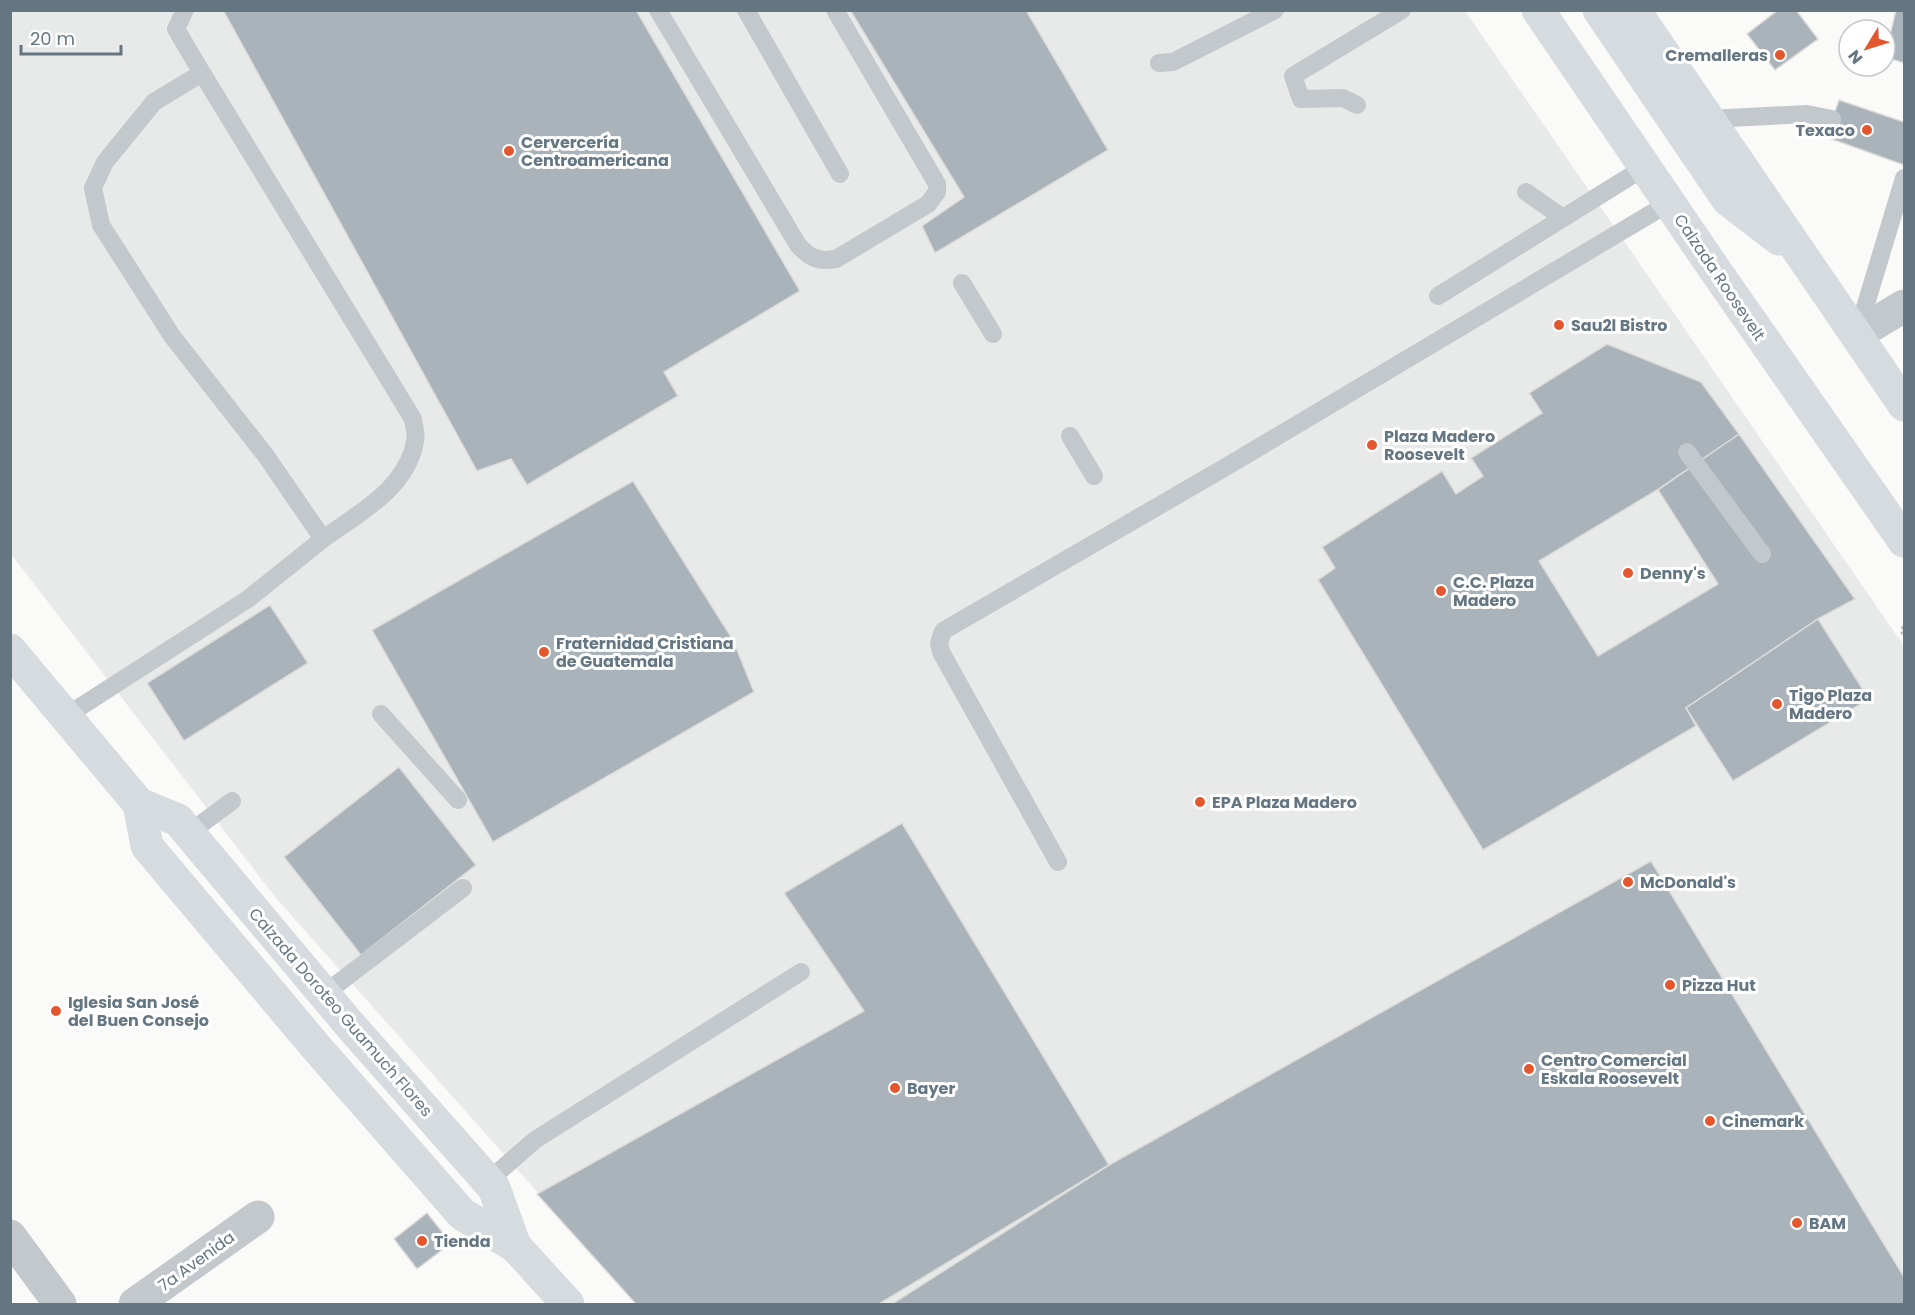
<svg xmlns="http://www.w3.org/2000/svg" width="1915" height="1315" font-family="Poppins,sans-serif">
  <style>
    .built { fill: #e8e9e9 }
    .building { fill: #aab3b9; stroke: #dcdcda; stroke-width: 1.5 }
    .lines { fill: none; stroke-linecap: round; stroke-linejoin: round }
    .path { stroke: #bbbfc2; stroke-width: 4; stroke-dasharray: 3 3; stroke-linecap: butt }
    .service { stroke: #c3c8cc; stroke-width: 18 }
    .minor { stroke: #c3c8cc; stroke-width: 33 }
    .secondary { stroke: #d6dbdf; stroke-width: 33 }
    .trunk { stroke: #d6dbdf; stroke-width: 33 }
    .poi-dot { fill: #e4572e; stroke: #fff; stroke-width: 2 }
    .labels { text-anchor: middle; stroke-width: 6; stroke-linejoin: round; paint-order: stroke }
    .poi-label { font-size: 16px; font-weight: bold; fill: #657683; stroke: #fff; text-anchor: start }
    .street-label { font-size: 16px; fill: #657683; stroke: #fff }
  </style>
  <rect width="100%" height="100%" fill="#fafaf8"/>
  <!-- built -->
  <polygon class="built" points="11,11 1465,11 1904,646 1904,1304 637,1304 276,898 11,554"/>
  <!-- building -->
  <g class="building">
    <polygon points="223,10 636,10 800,291 664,372 678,396 527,485 511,459 477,471"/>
    <polygon points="850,10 1026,10 1108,150 935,253 922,226 964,197"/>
    <polygon points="1778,10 1796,10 1818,39 1775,70 1747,34"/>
    <polygon points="1896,10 1904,10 1904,63 1885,57"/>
    <polygon points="1839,100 1904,122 1904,165 1826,137"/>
    <polygon points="1607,344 1701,382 1739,434 1657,490 1539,561 1598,656 1718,584 1658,490 1739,434 1855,599 1818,619 1686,708 1696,726 1483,850 1318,580 1335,568 1322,547 1442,471 1456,494 1483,476 1471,458 1542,413 1529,393"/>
    <polygon points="633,481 733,640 754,692 493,842 372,630"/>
    <polygon points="270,605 308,663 184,741 147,683"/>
    <polygon points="1818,619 1869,699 1733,781 1686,708"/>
    <polygon points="399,767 476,865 361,955 284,857"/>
    <polygon points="902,823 1109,1165 879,1304 636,1304 537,1194 864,1011 784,893"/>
    <polygon points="1651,861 1904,1277 1904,1304 892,1304 1109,1165"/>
    <polygon points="427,1213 451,1243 417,1269 394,1239"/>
  </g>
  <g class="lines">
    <!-- path -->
    <polyline class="path" points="1904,627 1901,630 1904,635"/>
    <!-- service -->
    <g class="service">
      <path d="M658,10L798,245C810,258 818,262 836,259L928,204L937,192V184L835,10"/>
      <polyline points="746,10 840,174"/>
      <polyline points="1159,63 1173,62 1275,10"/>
      <path d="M202,73L413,419C414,426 417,435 415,442C406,489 359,513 323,539"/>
      <polyline points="1357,105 1343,98 1301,99 1293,76 1402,10"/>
      <polyline points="1708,119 1807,114 1832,119"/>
      <polyline points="1526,192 1563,218"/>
      <polyline points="962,283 993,334"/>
      <polyline points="1438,296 1645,167"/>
      <polyline points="1857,334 1904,178"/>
      <polyline points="1070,436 1094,476"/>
      <polyline points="1687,452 1762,554"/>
      <polyline points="381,714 458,800"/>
      <polyline points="66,716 248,599 323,539 266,456 172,336 101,225 93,188 105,162 154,102 202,73 176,29 185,10"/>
      <polyline points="189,833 232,801"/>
      <polyline points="1058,862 941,652 939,643 943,631 1224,468 1669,203"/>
      <polyline points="324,994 463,888"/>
      <polyline points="488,1181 535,1140 801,972"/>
    </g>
    <!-- minor -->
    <g class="minor">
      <polyline points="1857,334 1904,306"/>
      <polyline points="10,1236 60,1304"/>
      <polyline points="135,1304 258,1217"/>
    </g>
    <!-- secondary -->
    <g class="secondary">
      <polyline points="10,650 139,804 178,820 350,1025 494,1188 515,1246"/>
      <polyline points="139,804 147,846 316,1047 462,1214 515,1246 568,1304"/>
    </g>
    <!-- trunk -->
    <g class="trunk">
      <polyline points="1538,10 1715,270 1904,541"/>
      <polyline points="1599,10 1728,200 1779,239"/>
      <polyline points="1634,10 1904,405"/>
    </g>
  </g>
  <!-- markers -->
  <g class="poi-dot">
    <circle cx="1780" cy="55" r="6"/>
    <circle cx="1867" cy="130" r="6"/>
    <circle cx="509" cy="151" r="6"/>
    <circle cx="1559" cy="325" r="6"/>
    <circle cx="1372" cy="445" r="6"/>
    <circle cx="1628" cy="573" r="6"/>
    <circle cx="1441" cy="591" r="6"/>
    <circle cx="544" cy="652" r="6"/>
    <circle cx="1777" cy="704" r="6"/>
    <circle cx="1200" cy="802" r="6"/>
    <circle cx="1628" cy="882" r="6"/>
    <circle cx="1670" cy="985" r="6"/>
    <circle cx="56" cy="1011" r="6"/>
    <circle cx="1529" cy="1069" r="6"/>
    <circle cx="895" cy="1088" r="6"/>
    <circle cx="1710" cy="1121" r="6"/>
    <circle cx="1797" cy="1223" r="6"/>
    <circle cx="422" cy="1241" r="6"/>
  </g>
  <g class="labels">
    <!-- poi labels -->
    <g class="poi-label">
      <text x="1768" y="61" text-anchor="end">Cremalleras</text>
      <text x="1855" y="136" text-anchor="end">Texaco</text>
      <text x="521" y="148">Cervercería<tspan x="521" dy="18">Centroamericana</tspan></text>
      <text x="1571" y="331">Sau2l Bistro</text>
      <text x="1384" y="442">Plaza Madero<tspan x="1384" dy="18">Roosevelt</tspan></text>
      <text x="1640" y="579">Denny's</text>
      <text x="1453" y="588">C.C. Plaza<tspan x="1453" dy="18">Madero</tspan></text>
      <text x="556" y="649">Fraternidad Cristiana<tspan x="556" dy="18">de Guatemala</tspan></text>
      <text x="1789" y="701">Tigo Plaza<tspan x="1789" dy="18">Madero</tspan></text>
      <text x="1212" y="808">EPA Plaza Madero</text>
      <text x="1640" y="888">McDonald's</text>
      <text x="1682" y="991">Pizza Hut</text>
      <text x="68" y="1008">Iglesia San José<tspan x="68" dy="18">del Buen Consejo</tspan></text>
      <text x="1541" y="1066">Centro Comercial<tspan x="1541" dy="18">Eskala Roosevelt</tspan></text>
      <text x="907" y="1094">Bayer</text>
      <text x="1722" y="1127">Cinemark</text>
      <text x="1809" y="1229">BAM</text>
      <text x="434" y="1247">Tienda</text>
    </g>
    <!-- street labels -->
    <g class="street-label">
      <text transform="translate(1720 277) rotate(56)" y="6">Calzada Roosevelt</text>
      <text transform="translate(341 1012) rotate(49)" y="6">Calzada Doroteo Guamuch Flores</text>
      <text transform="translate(196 1261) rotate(-36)" y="6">7a Avenida</text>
    </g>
  </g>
  <!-- border -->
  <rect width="1915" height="1315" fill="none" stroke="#657683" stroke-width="24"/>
  <!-- north arrow -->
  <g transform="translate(1867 48) rotate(232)"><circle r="28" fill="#ffffff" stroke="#c1c8cd" stroke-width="1.5"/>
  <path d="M0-4.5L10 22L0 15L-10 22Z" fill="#e4572e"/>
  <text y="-9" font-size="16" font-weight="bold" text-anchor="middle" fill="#657683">N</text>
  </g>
  <!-- scale -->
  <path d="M21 45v9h100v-9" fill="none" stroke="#657683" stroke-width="3"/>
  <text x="30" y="45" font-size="18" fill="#657683" stroke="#ffffff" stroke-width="4.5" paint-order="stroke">20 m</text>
</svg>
